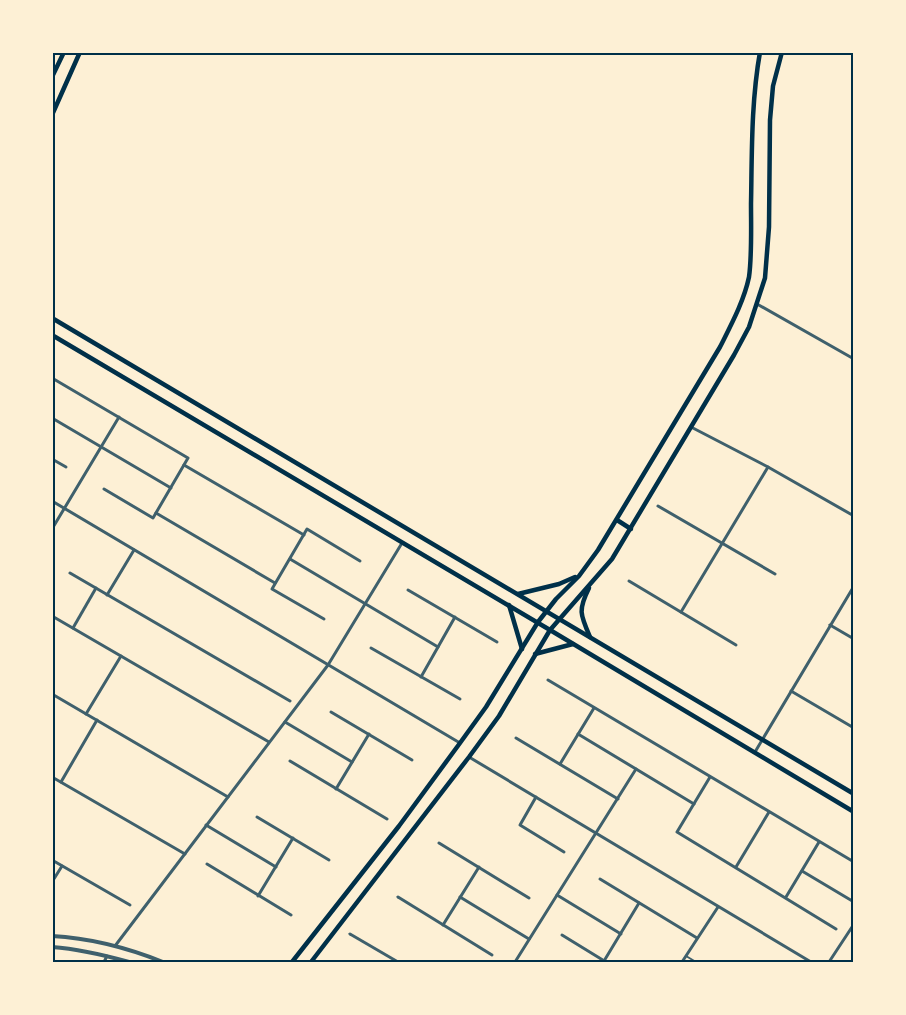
<svg xmlns="http://www.w3.org/2000/svg" width="906" height="1015" font-family="Cabin,sans-serif">
  <style>
    .lines { fill: none; stroke-linecap: round; stroke-linejoin: round }
    .service { stroke: #3f606c; stroke-width: 2 }
    .minor { stroke: #3f606c; stroke-width: 3 }
    .tertiary { stroke: #3f606c; stroke-width: 4 }
    .secondary { stroke: #003049; stroke-width: 4.5 }
    .neatline { fill: none; stroke: #003049; stroke-width: 2 }
  </style>
  <rect width="100%" height="100%" fill="#fdf0d5"/>
  <g class="lines">
    <!-- service -->
    <polyline class="service" points="686,956 696,962"/>
    <!-- minor -->
    <g class="minor">
      <polyline points="757,304 854,359"/>
      <polyline points="52,378 188,458 153,518 104,489"/>
      <polyline points="52,418 171,488"/>
      <polyline points="691,427 768,467 854,516"/>
      <polyline points="52,459 66,467"/>
      <polyline points="184,465 304,535"/>
      <polyline points="52,501 460,743"/>
      <polyline points="658,506 775,574"/>
      <polyline points="156,513 275,583"/>
      <polyline points="52,529 119,417"/>
      <polyline points="290,559 438,647"/>
      <polyline points="70,573 290,701"/>
      <polyline points="629,581 736,645"/>
      <polyline points="408,590 497,642"/>
      <polyline points="107,595 134,550"/>
      <polyline points="681,612 768,467"/>
      <polyline points="52,616 269,742"/>
      <polyline points="324,619 272,589 307,529 360,561"/>
      <polyline points="830,625 854,639"/>
      <polyline points="73,628 96,588"/>
      <polyline points="371,648 460,699"/>
      <polyline points="421,677 455,617"/>
      <polyline points="548,680 854,862"/>
      <polyline points="791,691 854,728"/>
      <polyline points="52,694 228,797"/>
      <polyline points="331,712 412,760"/>
      <polyline points="86,714 121,656"/>
      <polyline points="285,722 352,762"/>
      <polyline points="578,734 694,804"/>
      <polyline points="516,738 618,799"/>
      <polyline points="755,752 854,586"/>
      <polyline points="469,757 811,962"/>
      <polyline points="290,761 387,819"/>
      <polyline points="560,764 594,708"/>
      <polyline points="52,777 185,854"/>
      <polyline points="710,777 677,832 836,929"/>
      <polyline points="61,782 97,720"/>
      <polyline points="336,789 369,734"/>
      <polyline points="536,797 520,825 564,852"/>
      <polyline points="257,817 329,860"/>
      <polyline points="206,825 276,867"/>
      <polyline points="439,843 529,898"/>
      <polyline points="52,860 130,905"/>
      <polyline points="207,864 291,915"/>
      <polyline points="736,867 769,812"/>
      <polyline points="802,871 854,902"/>
      <polyline points="600,879 697,938"/>
      <polyline points="52,882 62,866"/>
      <polyline points="557,895 621,934"/>
      <polyline points="258,896 293,838"/>
      <polyline points="398,897 492,955"/>
      <polyline points="460,897 529,939"/>
      <polyline points="786,897 819,842"/>
      <polyline points="443,925 479,867"/>
      <polyline points="350,934 398,962"/>
      <polyline points="562,935 606,962"/>
      <polyline points="115,946 328,665 402,543"/>
      <polyline points="604,961 639,903"/>
      <polyline points="104,962 107,956"/>
      <polyline points="515,962 636,769"/>
      <polyline points="682,962 718,907"/>
      <polyline points="829,962 854,924"/>
    </g>
    <!-- tertiary -->
    <g class="tertiary">
      <path d="M52,936C90,938 128,948 163,962"/>
      <path d="M52,947C79,949 104,955 129,962"/>
    </g>
    <!-- secondary -->
    <g class="secondary">
      <polyline points="52,77 64,52"/>
      <polyline points="52,115 80,52"/>
      <polyline points="52,318 854,794"/>
      <polyline points="52,335 550,630 854,812"/>
      <polyline points="617,520 631,529"/>
      <path d="M589,588C578,610 580,614 590,637"/>
      <polyline points="518,594 559,584 575,577"/>
      <polyline points="509,605 522,649"/>
      <polyline points="535,654 573,644"/>
      <path d="M292,962L399,826L460,743L486,707L538,622L556,599L579,576L598,550L720,347C731,325 744,301 749,277C752,256 751,225 751,204C752,153 751,103 760,52"/>
      <polyline points="311,962 469,757 499,716 550,630 612,559 734,355 749,327 765,278 769,227 770,120 773,86 782,52"/>
    </g>
  </g>
  <!-- border -->
  <rect width="906" height="1015" fill="none" stroke="#fdf0d5" stroke-width="108"/>
  <rect x="54" y="54" width="798" height="907" class="neatline"/>
</svg>
